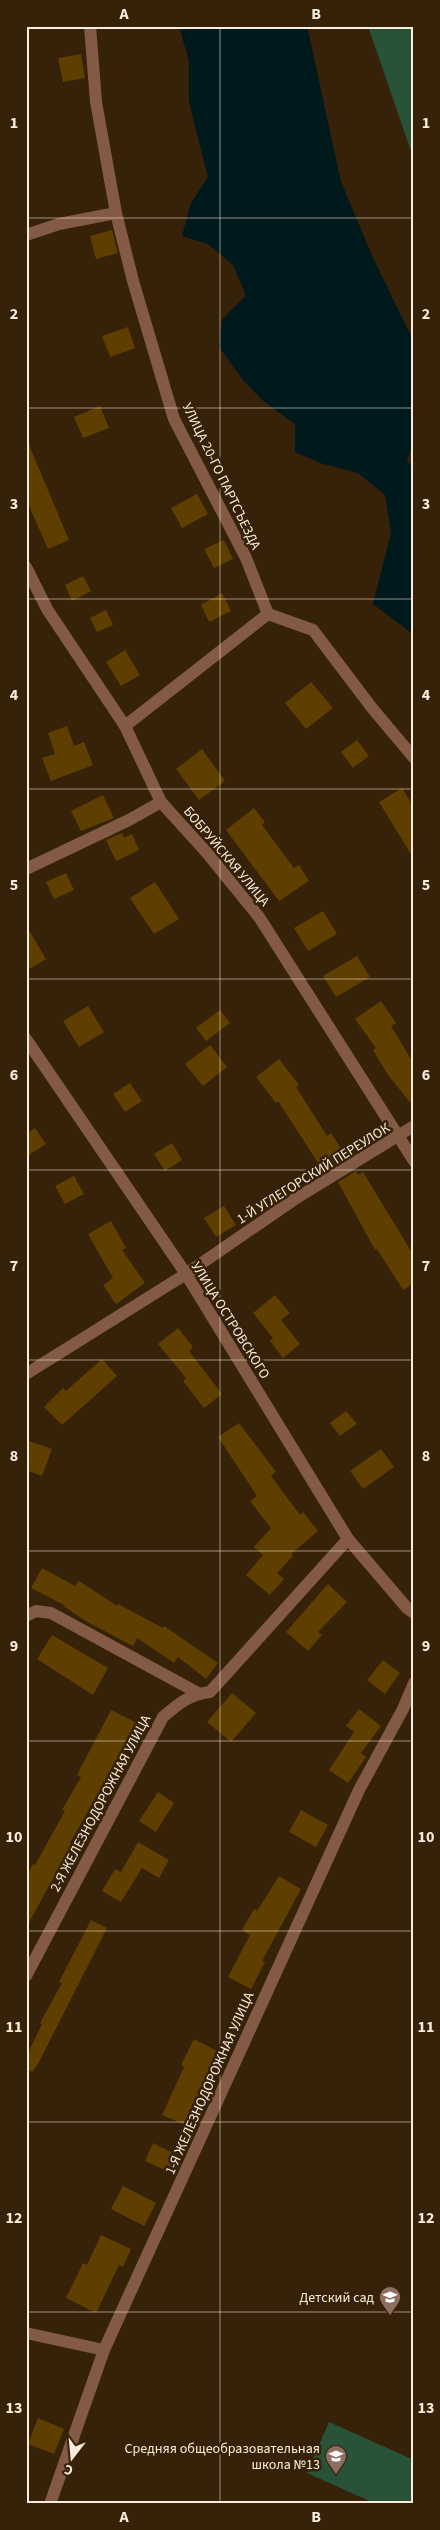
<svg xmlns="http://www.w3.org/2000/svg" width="440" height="2530" font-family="'Source Sans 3',sans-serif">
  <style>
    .green { fill: #285339 }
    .water { fill: #00191d }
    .building { fill: #5f3f00 }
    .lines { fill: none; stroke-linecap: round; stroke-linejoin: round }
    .minor { stroke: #835a43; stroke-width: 12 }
    .tertiary { stroke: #835a43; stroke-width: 12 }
    .grid { fill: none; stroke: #f9ebdd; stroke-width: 1; stroke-opacity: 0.55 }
    .labels { text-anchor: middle; stroke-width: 5; stroke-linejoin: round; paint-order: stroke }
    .street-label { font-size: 14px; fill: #f9ebdd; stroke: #362109 }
    .poi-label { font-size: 14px; fill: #f9ebdd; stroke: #362109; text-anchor: end }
    .neatline { fill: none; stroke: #f9ebdd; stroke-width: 2 }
    .grid-label { font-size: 16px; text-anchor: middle; font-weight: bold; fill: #f9ebdd }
  </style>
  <rect width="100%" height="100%" fill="#362109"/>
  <!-- green -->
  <g class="green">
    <polygon points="368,26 414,26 414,160"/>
    <polygon points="329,2422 414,2460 414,2498 411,2504 376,2504 307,2473"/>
  </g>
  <!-- water -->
  <polygon class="water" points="179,26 307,26 341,182 374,260 414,342 414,441 407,460 414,471 414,637 409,631 373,604 391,533 385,495 358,473 320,463 295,452 295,424 262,400 243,380 219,347 222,320 246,295 233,265 208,244 182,236 191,203 208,177 189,102 189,61"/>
  <!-- building -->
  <g class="building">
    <polygon points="81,54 85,78 63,82 58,58"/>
    <polygon points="112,230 118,253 96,259 90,236"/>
    <polygon points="128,327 135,348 110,357 102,336"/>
    <polygon points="100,406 109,428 83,438 74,417"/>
    <polygon points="27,440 69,540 48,549 26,499"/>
    <polygon points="197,494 208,514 182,528 171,508"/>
    <polygon points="224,540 233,559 214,568 204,549"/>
    <polygon points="83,576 91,591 72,601 65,585"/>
    <polygon points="222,593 231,611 209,622 201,605"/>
    <polygon points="106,610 113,625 97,632 90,618"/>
    <polygon points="125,650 140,675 121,686 106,662"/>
    <polygon points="311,682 333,708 306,729 285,703"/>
    <polygon points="67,726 74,746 84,742 93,765 51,781 42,758 55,754 48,733"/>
    <polygon points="357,740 369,756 353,768 341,752"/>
    <polygon points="202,749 225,781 199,800 176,769"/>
    <polygon points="402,788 414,807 414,859 379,802"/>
    <polygon points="103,795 114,818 81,831 71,811"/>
    <polygon points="254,808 265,822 262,825 294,868 299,865 309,881 279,901 226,830"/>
    <polygon points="122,833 124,838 132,834 139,850 116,861 106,840"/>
    <polygon points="66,873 74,890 54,899 46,882"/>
    <polygon points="155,882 179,919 154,934 130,898"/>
    <polygon points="323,911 337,934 308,951 294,928"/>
    <polygon points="26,925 46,959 26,971"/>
    <polygon points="357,956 370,977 336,997 323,976"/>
    <polygon points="381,1001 396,1023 391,1026 414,1064 414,1107 388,1075 373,1050 376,1048 355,1019"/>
    <polygon points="88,1006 104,1032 79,1047 63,1021"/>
    <polygon points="220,1010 230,1023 206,1041 196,1028"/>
    <polygon points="210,1045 227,1067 203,1086 185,1064"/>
    <polygon points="279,1059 299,1085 296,1087 327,1136 331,1133 347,1158 330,1168 328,1165 322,1169 278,1101 276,1103 256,1077"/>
    <polygon points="130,1083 142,1101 125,1112 113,1094"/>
    <polygon points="35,1128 46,1144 26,1157 26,1134"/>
    <polygon points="172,1143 182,1160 165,1171 154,1154"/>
    <polygon points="356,1171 358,1175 363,1172 414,1256 414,1283 403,1290 377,1249 375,1250 338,1182"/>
    <polygon points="74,1176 84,1194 65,1204 55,1186"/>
    <polygon points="224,1206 236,1225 216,1237 204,1218"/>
    <polygon points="111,1221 126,1248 122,1250 145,1283 116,1304 103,1285 113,1278 88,1234"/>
    <polygon points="275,1295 290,1313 281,1320 300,1344 283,1358 270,1341 273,1338 253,1313"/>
    <polygon points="178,1328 193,1347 189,1351 222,1394 204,1408 183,1381 186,1378 158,1344"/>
    <polygon points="102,1359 117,1376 62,1425 44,1407 63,1388 66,1391"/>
    <polygon points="346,1411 357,1424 340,1436 330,1423"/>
    <polygon points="239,1423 276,1472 271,1476 300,1515 303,1512 318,1531 291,1554 293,1556 277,1573 284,1579 270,1595 246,1575 263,1555 254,1547 271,1528 250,1501 257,1496 218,1437"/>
    <polygon points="26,1440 52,1449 42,1476 26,1470"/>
    <polygon points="381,1449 394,1467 363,1489 350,1471"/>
    <polygon points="42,1568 75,1586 79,1581 117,1606 118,1604 163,1628 164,1626 218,1663 206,1679 178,1657 174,1663 137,1638 133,1646 89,1623 63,1606 64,1605 31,1588"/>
    <polygon points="328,1584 347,1602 318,1632 322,1635 308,1651 286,1632"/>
    <polygon points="52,1635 108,1668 93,1695 37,1659"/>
    <polygon points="383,1660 400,1673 385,1694 367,1680"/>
    <polygon points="232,1693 256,1713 231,1742 207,1722"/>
    <polygon points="359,1709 381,1726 361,1753 366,1757 348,1783 329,1770 354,1732 346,1726"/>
    <polygon points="111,1710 139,1724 123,1756 120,1754 70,1843 77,1846 64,1868 60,1866 26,1928 26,1877 33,1864 35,1865 65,1811 62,1810 81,1777 77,1775"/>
    <polygon points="158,1792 174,1803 156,1832 139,1821"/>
    <polygon points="301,1810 328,1825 316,1847 289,1832"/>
    <polygon points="138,1842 169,1860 159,1878 142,1868 121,1902 102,1891 115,1869 121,1872"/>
    <polygon points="279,1876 301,1889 262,1961 265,1962 251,1989 228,1977 250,1935 242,1930 254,1909 257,1911"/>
    <polygon points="91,1920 107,1928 38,2064 32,2072 26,2069 26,2057 42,2024 40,2023 62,1983 59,1982"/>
    <polygon points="194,2039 225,2055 190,2127 162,2115 184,2067 181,2065"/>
    <polygon points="153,2143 177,2155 169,2172 145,2161"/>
    <polygon points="123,2186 156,2203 144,2226 111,2209"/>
    <polygon points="101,2235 131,2249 123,2267 119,2265 96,2313 66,2298 83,2263 87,2265"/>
    <polygon points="38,2418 64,2429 54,2454 28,2444"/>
  </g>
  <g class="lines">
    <!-- minor -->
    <g class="minor">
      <polyline points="90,26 96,102 116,213 133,281 174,419 246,558 268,614 313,630 372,708 414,758"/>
      <polyline points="26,235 59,224 116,213"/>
      <polyline points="26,567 47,609 125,726 161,802 207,853 259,917 414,1161"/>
      <polyline points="125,726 268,614"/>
      <polyline points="26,869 129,820 161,802"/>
      <polyline points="26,1374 186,1274 295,1199 414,1126"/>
      <polyline points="26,1616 36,1611 51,1613 198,1693"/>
      <path d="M26,1976L163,1717C178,1704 190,1694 210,1692L348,1539"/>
      <polyline points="26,2333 104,2350"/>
      <polyline points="50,2504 104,2350 359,1790 403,1709 414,1683"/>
    </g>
    <!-- tertiary -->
    <polyline class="tertiary" points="26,1039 186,1274 348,1539 407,1608 414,1613"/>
  </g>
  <!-- grid -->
  <path class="grid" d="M220,26V2504M26,218H414M26,408H414M26,599H414M26,789H414M26,979H414M26,1170H414M26,1360H414M26,1551H414M26,1741H414M26,1931H414M26,2122H414M26,2312H414"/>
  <!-- icons -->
  <defs>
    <g id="school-pin" transform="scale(1.125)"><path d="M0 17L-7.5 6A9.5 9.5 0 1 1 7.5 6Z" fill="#8d6e63" stroke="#362109"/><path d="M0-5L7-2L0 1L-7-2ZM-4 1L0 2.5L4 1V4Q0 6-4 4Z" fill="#fff"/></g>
  </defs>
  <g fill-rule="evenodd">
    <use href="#school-pin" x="390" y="2297"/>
    <use href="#school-pin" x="336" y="2456"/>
  </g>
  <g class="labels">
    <!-- street labels -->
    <g class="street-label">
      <text transform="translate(222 476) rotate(64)" y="5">УЛИЦА 20-ГО ПАРТСЪЕЗДА</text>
      <text transform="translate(227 856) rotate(50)" y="5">БОБРУЙСКАЯ УЛИЦА</text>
      <text transform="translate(313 1173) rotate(-32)" y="5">1-Й УГЛЕГОРСКИЙ ПЕРЕУЛОК</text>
      <text transform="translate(231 1320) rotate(58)" y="5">УЛИЦА ОСТРОВСКОГО</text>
      <text transform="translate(100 1803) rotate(-62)" y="5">2-Я ЖЕЛЕЗНОДОРОЖНАЯ УЛИЦА</text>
      <text transform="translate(209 2083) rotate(-66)" y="5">1-Я ЖЕЛЕЗНОДОРОЖНАЯ УЛИЦА</text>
    </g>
    <!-- poi labels -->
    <g class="poi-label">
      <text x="374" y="2302">Детский сад</text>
      <text x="320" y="2453">Средняя общеобразовательная<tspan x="320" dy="16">школа №13</tspan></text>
    </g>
  </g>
  <!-- border -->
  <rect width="440" height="2530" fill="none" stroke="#362109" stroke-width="55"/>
  <!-- north arrow -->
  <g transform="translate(72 2458) rotate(196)" stroke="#362109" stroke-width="4" paint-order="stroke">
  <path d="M0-4L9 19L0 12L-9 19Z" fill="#f9ebdd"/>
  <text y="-8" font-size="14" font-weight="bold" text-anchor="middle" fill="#f9ebdd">С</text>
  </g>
  <rect x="28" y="28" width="384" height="2474" class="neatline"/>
  <g class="grid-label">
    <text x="124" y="19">A</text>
    <text x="316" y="19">B</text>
    <text x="14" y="128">1</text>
    <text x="426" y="128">1</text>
    <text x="14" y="319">2</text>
    <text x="426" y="319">2</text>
    <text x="14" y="509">3</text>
    <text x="426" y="509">3</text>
    <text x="14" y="700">4</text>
    <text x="426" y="700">4</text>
    <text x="14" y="890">5</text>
    <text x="426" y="890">5</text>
    <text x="14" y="1080">6</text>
    <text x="426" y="1080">6</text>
    <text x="14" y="1271">7</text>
    <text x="426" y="1271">7</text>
    <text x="14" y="1461">8</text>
    <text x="426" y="1461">8</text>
    <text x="14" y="1651">9</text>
    <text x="426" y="1651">9</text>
    <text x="14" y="1842">10</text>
    <text x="426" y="1842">10</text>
    <text x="14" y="2032">11</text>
    <text x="426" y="2032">11</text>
    <text x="14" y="2223">12</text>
    <text x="426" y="2223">12</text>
    <text x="14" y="2413">13</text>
    <text x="426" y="2413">13</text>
    <text x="124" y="2522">A</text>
    <text x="316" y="2522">B</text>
  </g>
</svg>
